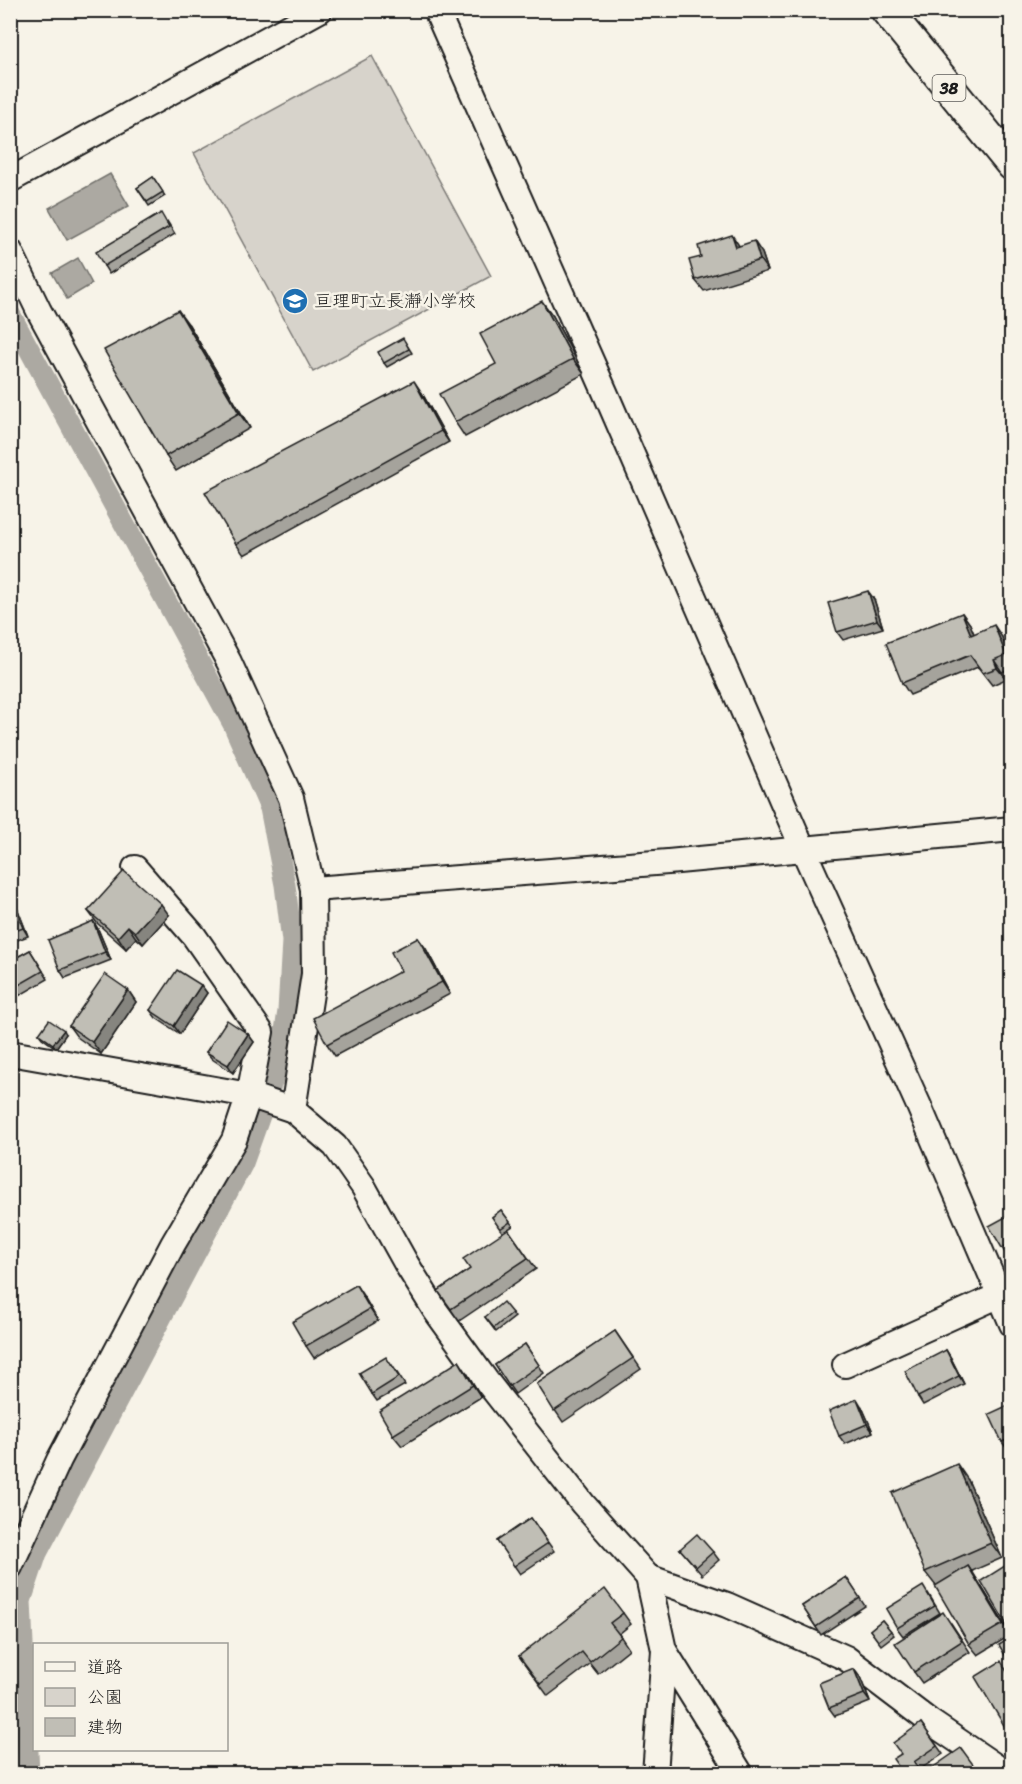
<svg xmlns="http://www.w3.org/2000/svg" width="1022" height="1784" font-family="Sriracha,'Klee One',sans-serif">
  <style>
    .green { fill: #d7d3cb; stroke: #7a7874; stroke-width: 1.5 }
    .water { fill: #aca9a2; stroke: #72716c; stroke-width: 1.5 }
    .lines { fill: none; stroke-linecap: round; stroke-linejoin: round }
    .canal { stroke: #aca9a2; stroke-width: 21 }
    .minor-casing { stroke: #1c1c1c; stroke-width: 28 }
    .major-casing { stroke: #1c1c1c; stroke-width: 34 }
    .minor { stroke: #f7f3e8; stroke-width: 24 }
    .major { stroke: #f7f3e8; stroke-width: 30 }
    .wall { fill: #a5a39c; stroke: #1c1c1c; stroke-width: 1.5 }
    .shaded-wall { fill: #86857f; stroke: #1c1c1c; stroke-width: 1.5 }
    .building { fill: #c0beb5; stroke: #1c1c1c; stroke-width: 1.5 }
    .labels { text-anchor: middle; stroke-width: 5; stroke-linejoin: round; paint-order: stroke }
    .shield { fill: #f7f3e8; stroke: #5e5c59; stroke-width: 1.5 }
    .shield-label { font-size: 16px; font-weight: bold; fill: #1c1c1c }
    .poi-label { font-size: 18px; fill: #1c1c1c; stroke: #f7f3e8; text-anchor: start }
  </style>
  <rect width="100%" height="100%" fill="#f7f3e8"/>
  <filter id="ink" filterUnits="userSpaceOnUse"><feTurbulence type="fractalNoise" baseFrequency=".0167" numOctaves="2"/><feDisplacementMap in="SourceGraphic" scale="12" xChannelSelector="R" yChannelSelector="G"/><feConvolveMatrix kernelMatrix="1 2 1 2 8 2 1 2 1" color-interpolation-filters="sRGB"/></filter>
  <g filter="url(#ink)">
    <!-- green -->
    <polygon class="green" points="372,56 491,276 313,372 194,153"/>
    <!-- water -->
    <g class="water">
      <polygon points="110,174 129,206 67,240 49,208"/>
      <polygon points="78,258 92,284 67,299 52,273"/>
    </g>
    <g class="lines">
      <!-- canal -->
      <polyline class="canal" points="10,314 233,724 270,808 285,885 292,941 288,1011 281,1057 243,1163 37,1553 21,1601 29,1774"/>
      <!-- minor casing -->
      <g class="minor-casing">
        <g id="minor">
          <polyline points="436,10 605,392 803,849 919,1106 1012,1324"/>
          <polyline points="10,180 320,10"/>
          <polyline points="10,251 39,311 229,662 291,798 313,889 314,974 293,1110"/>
          <polyline points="313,889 668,862 1012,829"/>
          <polyline points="10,1053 249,1095 293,1110 335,1146 363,1186 407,1265 435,1310 488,1383 583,1504 648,1577 727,1605 846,1658 929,1721 1007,1774"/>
          <polyline points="845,1365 1000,1295"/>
          <polyline points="10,1567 59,1460 173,1244 234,1140 249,1095 261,1032 194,936 135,868"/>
          <polyline points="648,1577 664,1650 655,1774"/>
          <polyline points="664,1650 741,1774"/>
        </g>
      </g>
      <!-- major casing -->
      <g class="major-casing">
        <polyline id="major" points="886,10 1012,165"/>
      </g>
      <!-- minor -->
      <use href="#minor" class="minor"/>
      <!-- major -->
      <use href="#major" class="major"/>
    </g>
    <!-- wall -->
    <g class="wall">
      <polygon points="153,177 165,196 149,206 137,188"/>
      <polygon points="167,221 175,234 109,274 104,266"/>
      <polygon points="739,246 762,253 768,271 704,291 695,280"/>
      <polygon points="553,316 584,374 465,437 455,422 496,364"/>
      <polygon points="189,325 250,428 176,471 166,456"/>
      <polygon points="405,342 412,353 387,367 384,363"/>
      <polygon points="422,393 449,442 244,555 236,544"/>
      <polygon points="874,599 883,628 843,640 837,632"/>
      <polygon points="962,613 970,624 974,634 1002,637 1011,660 1011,668 1002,672 1006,679 992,685 978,667 910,695 902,683"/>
      <polygon points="12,902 18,910 28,936 10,943 10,903"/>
      <polygon points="88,911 169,915 143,944 136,938 126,949 97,923"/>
      <polygon points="93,921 98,929 111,960 65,978 60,970"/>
      <polygon points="418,938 426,949 450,994 335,1056 327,1044 401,971"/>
      <polygon points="30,950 48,979 10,1001 10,961"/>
      <polygon points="201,985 207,993 180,1034 156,1018 150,1010"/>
      <polygon points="128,990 136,1002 101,1054 77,1037 69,1026"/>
      <polygon points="39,1034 66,1034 56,1048 42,1038"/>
      <polygon points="248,1034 254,1042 233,1073 212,1059 206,1052"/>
      <polygon points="501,1210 513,1226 508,1229 536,1269 459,1321 438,1291 470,1269 503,1233 492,1217"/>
      <polygon points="1011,1215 1011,1253 1007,1256 1002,1248"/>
      <polygon points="364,1297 378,1321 314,1358 306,1346"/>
      <polygon points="512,1313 515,1317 496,1332 485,1317"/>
      <polygon points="615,1331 641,1369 563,1422 537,1384"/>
      <polygon points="525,1344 544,1373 515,1394 495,1365"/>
      <polygon points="946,1350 951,1358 964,1384 923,1405 918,1397"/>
      <polygon points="392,1365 405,1385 377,1401 372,1394"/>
      <polygon points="467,1373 481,1397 402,1446 393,1435"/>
      <polygon points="1011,1404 1011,1448 1008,1450 1002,1442"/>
      <polygon points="862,1407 873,1432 845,1444 839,1436"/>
      <polygon points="968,1480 1002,1558 972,1571 1011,1635 978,1655 969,1644 936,1586 925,1572"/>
      <polygon points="531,1518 554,1551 520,1574 497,1541"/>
      <polygon points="680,1549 713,1552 719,1560 702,1575"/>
      <polygon points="846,1577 865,1606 821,1635 802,1606"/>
      <polygon points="928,1593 940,1613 903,1636 897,1628"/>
      <polygon points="623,1613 631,1624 619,1634 629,1649 598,1674 590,1664 548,1696 519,1656"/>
      <polygon points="882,1620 894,1635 881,1645 870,1630"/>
      <polygon points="951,1623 970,1652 922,1683 914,1672"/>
      <polygon points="860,1677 870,1702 835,1716 829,1708"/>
      <polygon points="921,1723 943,1754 919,1770 922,1773 903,1773 901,1754"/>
    </g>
    <!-- shaded-wall -->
    <g class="shaded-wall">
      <polygon points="732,235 740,247 736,247"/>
      <polygon points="754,241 762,253 768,271 760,260"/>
      <polygon points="542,301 553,316 584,374 573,359"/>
      <polygon points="178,310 189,325 250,428 239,413"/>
      <polygon points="414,381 422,393 449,442 441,431"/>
      <polygon points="868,591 874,599 883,628 877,620"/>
      <polygon points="962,613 970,624 979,646 971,635"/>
      <polygon points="994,625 1002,637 1011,660 1011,663 1006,655"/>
      <polygon points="994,660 1002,672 1006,679 997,668"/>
      <polygon points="12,902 18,910 28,936 23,928"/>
      <polygon points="161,904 169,915 143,944 135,932"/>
      <polygon points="93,921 98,929 111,960 105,952"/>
      <polygon points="128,926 136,938 126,949 118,937"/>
      <polygon points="418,938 426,949 450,994 442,982"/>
      <polygon points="201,985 207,993 180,1034 174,1026"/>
      <polygon points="128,990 136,1002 101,1054 92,1042"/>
      <polygon points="64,1030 66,1034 56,1048 53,1044"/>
      <polygon points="248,1034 254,1042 233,1073 228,1065"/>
      <polygon points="356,1285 364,1297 378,1321 370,1309"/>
      <polygon points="946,1350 951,1358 964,1384 959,1376"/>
      <polygon points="459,1361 467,1373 481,1397 473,1385"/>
      <polygon points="857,1399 862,1407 873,1432 867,1424"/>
      <polygon points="957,1464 968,1480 1002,1558 991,1543"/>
      <polygon points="968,1566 976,1578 1011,1635 1003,1624"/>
      <polygon points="854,1669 860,1677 870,1702 864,1694"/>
    </g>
    <!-- building -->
    <g class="building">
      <polygon points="153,177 163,192 147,202 137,188"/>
      <polygon points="161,213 169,227 104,266 96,252"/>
      <polygon points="732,235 736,247 754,241 760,260 695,280 689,260 701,257 698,246"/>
      <polygon points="542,301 573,359 455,422 439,394 496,364 480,334"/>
      <polygon points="178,310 239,413 166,456 104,350"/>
      <polygon points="403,338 409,349 384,363 378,352"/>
      <polygon points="414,381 441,431 236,544 205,492"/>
      <polygon points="868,591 877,620 837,632 828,603"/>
      <polygon points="962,613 971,635 994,625 1006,655 994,660 997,668 983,673 970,655 902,683 886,643"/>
      <polygon points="124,871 161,904 135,932 128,926 118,937 88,911"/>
      <polygon points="12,902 23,928 10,933 10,903"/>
      <polygon points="93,921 105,952 60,970 48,940"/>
      <polygon points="418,938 442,982 327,1044 313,1018 401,971 391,952"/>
      <polygon points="30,950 43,971 10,990 10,961"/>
      <polygon points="177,970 201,985 174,1026 150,1010"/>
      <polygon points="105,974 128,990 92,1042 69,1026"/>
      <polygon points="49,1020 64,1030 53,1044 39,1034"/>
      <polygon points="227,1020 248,1034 228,1065 206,1052"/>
      <polygon points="501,1210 510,1222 500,1229 492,1217"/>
      <polygon points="1011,1214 1011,1242 1002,1248 989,1226"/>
      <polygon points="508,1229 528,1258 451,1309 438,1291 470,1269 463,1259"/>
      <polygon points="356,1285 370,1309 306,1346 292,1322"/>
      <polygon points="503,1302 512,1313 494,1328 485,1317"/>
      <polygon points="615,1331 633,1358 554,1411 537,1384"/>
      <polygon points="525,1344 539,1365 509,1386 495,1365"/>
      <polygon points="946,1350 959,1376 918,1397 905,1371"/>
      <polygon points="386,1357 399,1377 372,1394 359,1373"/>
      <polygon points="459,1361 473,1385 393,1435 379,1411"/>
      <polygon points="857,1399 867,1424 839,1436 829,1411"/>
      <polygon points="1011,1404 1011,1438 1002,1442 989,1414"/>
      <polygon points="957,1464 991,1543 925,1572 892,1493"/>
      <polygon points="531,1518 548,1543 514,1566 497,1541"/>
      <polygon points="697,1534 713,1552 696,1567 680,1549"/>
      <polygon points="1011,1562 1011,1632 981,1581"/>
      <polygon points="968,1566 1003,1624 969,1644 935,1586"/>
      <polygon points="846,1577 860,1598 816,1627 802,1606"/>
      <polygon points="923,1586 935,1606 897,1628 886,1609"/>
      <polygon points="605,1589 623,1613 610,1623 621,1637 590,1662 582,1652 540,1684 519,1656"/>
      <polygon points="943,1612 962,1641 914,1672 895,1643"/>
      <polygon points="882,1620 891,1631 878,1641 870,1630"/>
      <polygon points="1011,1638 1011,1665 999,1645"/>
      <polygon points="1001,1661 1011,1679 1011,1737 975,1677"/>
      <polygon points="854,1669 864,1694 829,1708 819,1683"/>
      <polygon points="921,1723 937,1746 914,1762 917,1767 908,1773 903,1773 893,1759 901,1754 893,1743"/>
      <polygon points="961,1748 977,1770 972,1773 925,1773"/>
    </g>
  </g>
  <!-- icons -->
  <defs>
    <g id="school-disc" transform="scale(1.35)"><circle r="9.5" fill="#1f6fb2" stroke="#f7f3e8"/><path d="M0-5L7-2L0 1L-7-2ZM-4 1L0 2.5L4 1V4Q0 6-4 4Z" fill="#fff"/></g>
  </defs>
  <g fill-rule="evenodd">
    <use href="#school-disc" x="295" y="301"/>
  </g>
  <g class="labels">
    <!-- shield labels -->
    <rect class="shield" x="932.5" y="75" width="33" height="26" rx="4.5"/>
    <g class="shield-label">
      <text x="949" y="94">38</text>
    </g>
    <!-- poi labels -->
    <g class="poi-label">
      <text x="314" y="307">亘理町立長瀞小学校</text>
    </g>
  </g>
  <!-- margin -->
  <rect width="1022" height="1784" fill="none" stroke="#f7f3e8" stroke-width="36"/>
  <rect x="18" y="18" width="986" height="1748" fill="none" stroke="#1c1c1c" stroke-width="2" filter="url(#ink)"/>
  <!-- legend -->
  <rect x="33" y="1643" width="195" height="108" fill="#f7f3e8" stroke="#9f9d96" stroke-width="1.5"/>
  <rect x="45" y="1662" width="30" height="9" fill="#f7f3e8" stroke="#9f9d96" stroke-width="1.5"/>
  <text x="87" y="1673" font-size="18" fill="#1c1c1c">道路</text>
  <rect x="45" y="1688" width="30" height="18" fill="#d7d3cb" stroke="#9f9d96" stroke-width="1.5"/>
  <text x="87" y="1703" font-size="18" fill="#1c1c1c">公園</text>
  <rect x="45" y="1718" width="30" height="18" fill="#c0beb5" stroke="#9f9d96" stroke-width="1.5"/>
  <text x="87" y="1733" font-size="18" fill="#1c1c1c">建物</text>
</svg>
